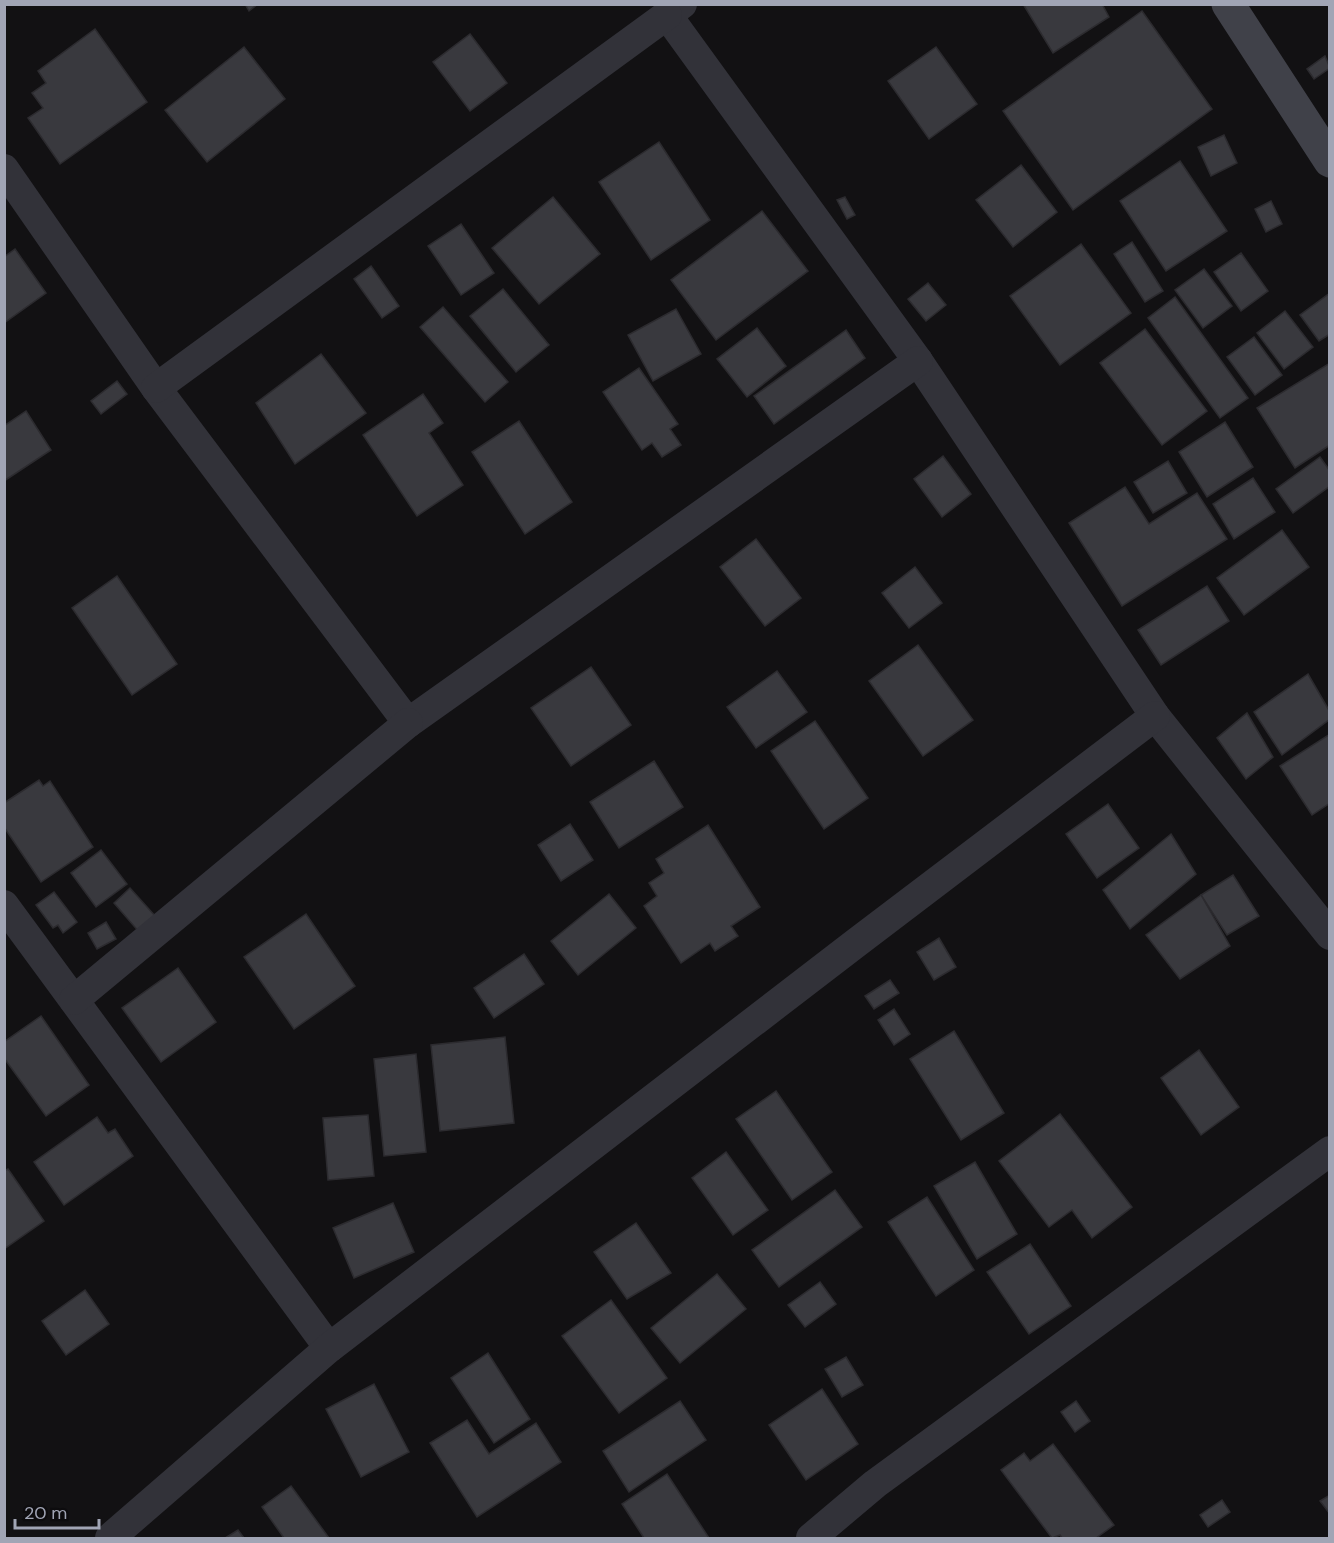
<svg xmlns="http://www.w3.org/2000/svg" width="1334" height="1543" font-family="'DM Sans',sans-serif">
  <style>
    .building { fill: #39393e; stroke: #2c2b2f; stroke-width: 1.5 }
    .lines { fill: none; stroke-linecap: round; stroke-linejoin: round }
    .street { stroke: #323239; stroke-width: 30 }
    .secondary { stroke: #404149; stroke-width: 33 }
  </style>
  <rect width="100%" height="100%" fill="#121113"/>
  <!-- building -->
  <g class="building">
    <polygon points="245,4 258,4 249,11"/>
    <polygon points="1023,4 1102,4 1109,17 1053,53"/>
    <polygon points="1142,11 1212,109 1073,210 1003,111"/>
    <polygon points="95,29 147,102 60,164 28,118 43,108 32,93 46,83 38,71"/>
    <polygon points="470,34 507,83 470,111 433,62"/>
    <polygon points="244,47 285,99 207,162 165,110"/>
    <polygon points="936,47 977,104 929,139 888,81"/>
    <polygon points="1325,56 1330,68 1314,79 1307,69"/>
    <polygon points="1224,135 1237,163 1211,176 1198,147"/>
    <polygon points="659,142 710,220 651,260 599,182"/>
    <polygon points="1180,161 1227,231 1166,271 1120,201"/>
    <polygon points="1021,165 1057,212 1013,247 976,200"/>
    <polygon points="553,197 600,254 539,304 492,248"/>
    <polygon points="845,197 855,215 847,219 837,200"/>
    <polygon points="1271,201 1282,224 1266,232 1255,209"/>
    <polygon points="762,211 808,271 716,340 671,280"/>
    <polygon points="461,224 494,273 461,295 428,246"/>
    <polygon points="1132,242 1163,291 1145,302 1114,254"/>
    <polygon points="1081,244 1131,313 1060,365 1010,296"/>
    <polygon points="15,249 46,293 4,323 4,257"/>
    <polygon points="1241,253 1268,291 1241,311 1214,272"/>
    <polygon points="371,266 399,306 382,318 354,279"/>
    <polygon points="1204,269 1232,306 1203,328 1175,290"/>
    <polygon points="928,283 946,305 926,321 908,299"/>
    <polygon points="503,289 549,345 516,372 470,316"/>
    <polygon points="1330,293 1330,334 1319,341 1300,315"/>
    <polygon points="1175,297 1248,398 1220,418 1148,318"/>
    <polygon points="443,307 508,382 485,402 420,327"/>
    <polygon points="676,309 701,354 653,381 628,335"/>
    <polygon points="1285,311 1313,347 1284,369 1257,333"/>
    <polygon points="757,328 786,366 747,397 717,359"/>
    <polygon points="1145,329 1207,411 1162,445 1100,363"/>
    <polygon points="846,330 865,358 774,424 754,396"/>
    <polygon points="1254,337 1282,375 1255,395 1227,357"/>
    <polygon points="321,354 366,413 295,464 256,403"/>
    <polygon points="1330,363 1330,445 1295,468 1257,408"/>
    <polygon points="639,368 678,424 670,429 681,445 662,457 652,443 642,450 603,392"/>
    <polygon points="117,381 127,394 101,414 91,401"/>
    <polygon points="423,394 443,423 429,433 463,485 417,516 363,435"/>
    <polygon points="26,411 51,450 4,481 4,426"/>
    <polygon points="519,421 572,502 525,534 472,452"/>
    <polygon points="1225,422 1253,467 1207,497 1179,452"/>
    <polygon points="943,456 971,494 942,517 914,479"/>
    <polygon points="1320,457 1330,471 1330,486 1293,513 1276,489"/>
    <polygon points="1168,461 1187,493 1153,513 1134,482"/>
    <polygon points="1253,478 1275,512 1234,539 1213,504"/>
    <polygon points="1125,487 1149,524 1197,493 1227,539 1122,606 1069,523"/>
    <polygon points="1282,530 1309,567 1244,615 1217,578"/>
    <polygon points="756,539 801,598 765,626 720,567"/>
    <polygon points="915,567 942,603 909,628 882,593"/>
    <polygon points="117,576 177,664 132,695 72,608"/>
    <polygon points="1207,586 1229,621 1161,665 1138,630"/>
    <polygon points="918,645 973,720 923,756 869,681"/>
    <polygon points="591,667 631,725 571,766 531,708"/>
    <polygon points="777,671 807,712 756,748 727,707"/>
    <polygon points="1308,674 1330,712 1330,719 1282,755 1254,712"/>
    <polygon points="1247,713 1273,757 1246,779 1217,738"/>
    <polygon points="815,721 868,798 824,829 771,751"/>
    <polygon points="1330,734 1330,803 1312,815 1280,766"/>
    <polygon points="654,761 683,807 619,848 590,802"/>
    <polygon points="39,780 43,786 50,781 93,847 41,882 4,827 4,803"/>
    <polygon points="1108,804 1139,848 1097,878 1066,834"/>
    <polygon points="570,824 593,860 561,881 538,845"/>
    <polygon points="708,825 760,907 731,926 738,936 715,951 710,943 681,963 644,906 657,896 649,883 664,873 656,859"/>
    <polygon points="1171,834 1196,874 1130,929 1103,890"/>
    <polygon points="101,850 127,884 96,907 71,873"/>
    <polygon points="1233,875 1259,916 1227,935 1201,895"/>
    <polygon points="130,888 156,917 140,933 114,903"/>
    <polygon points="54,892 77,922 63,933 58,925 53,928 36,905"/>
    <polygon points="609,894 636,928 578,975 551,941"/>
    <polygon points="1201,895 1230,946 1180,979 1146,935"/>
    <polygon points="306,914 355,986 294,1029 244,957"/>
    <polygon points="106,922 116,939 97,949 88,933"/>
    <polygon points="939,938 956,967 934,980 917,952"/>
    <polygon points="524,954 544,984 494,1018 474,988"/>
    <polygon points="178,968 216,1022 161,1062 122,1008"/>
    <polygon points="890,980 899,993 874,1009 865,996"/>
    <polygon points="894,1009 910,1034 894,1045 878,1020"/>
    <polygon points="41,1016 89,1085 46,1116 4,1058 4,1042"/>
    <polygon points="954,1031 1004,1113 961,1140 910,1059"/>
    <polygon points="505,1037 514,1123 440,1131 431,1045"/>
    <polygon points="1199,1050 1239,1107 1201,1135 1161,1078"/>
    <polygon points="416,1054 426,1152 384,1156 374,1059"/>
    <polygon points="776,1091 832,1172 792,1200 736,1119"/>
    <polygon points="1060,1114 1132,1207 1092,1238 1072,1210 1049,1227 999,1161"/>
    <polygon points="368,1115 374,1176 328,1180 323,1118"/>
    <polygon points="97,1117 108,1133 115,1129 133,1156 64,1205 34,1162"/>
    <polygon points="726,1152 768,1210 733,1235 692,1178"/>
    <polygon points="975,1162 1017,1234 977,1259 934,1186"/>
    <polygon points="8,1169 44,1221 4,1249 4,1171"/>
    <polygon points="835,1190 862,1227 779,1287 752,1250"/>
    <polygon points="927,1197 974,1270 936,1296 888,1222"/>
    <polygon points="393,1203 414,1252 354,1278 333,1228"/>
    <polygon points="636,1223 671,1273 627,1299 594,1252"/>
    <polygon points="1030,1244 1071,1306 1029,1334 987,1272"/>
    <polygon points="717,1274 746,1309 680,1363 651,1328"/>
    <polygon points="820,1282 836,1304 805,1327 788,1305"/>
    <polygon points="85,1290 109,1324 66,1355 42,1321"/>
    <polygon points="611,1300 667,1378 619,1413 562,1336"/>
    <polygon points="488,1353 530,1419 494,1443 451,1378"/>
    <polygon points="846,1357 863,1385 842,1397 825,1369"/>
    <polygon points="374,1384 409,1452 361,1477 326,1409"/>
    <polygon points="822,1389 858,1444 806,1480 769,1425"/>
    <polygon points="680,1401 706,1440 629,1492 603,1451"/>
    <polygon points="1076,1401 1090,1421 1075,1432 1061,1412"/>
    <polygon points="467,1420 489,1454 536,1423 561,1462 477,1517 430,1443"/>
    <polygon points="1053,1444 1114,1525 1096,1538 1062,1538 1060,1535 1052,1538 1001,1470 1024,1453 1030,1461"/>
    <polygon points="667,1474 709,1538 644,1538 622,1504"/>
    <polygon points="291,1486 329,1538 284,1538 262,1507"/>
    <polygon points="1330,1495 1330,1514 1320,1501"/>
    <polygon points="1222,1500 1230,1512 1208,1527 1200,1515"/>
    <polygon points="238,1530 244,1538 225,1538"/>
  </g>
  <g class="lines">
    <!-- street -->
    <g class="street">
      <polyline points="682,4 667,15 918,361 1155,716 1330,935"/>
      <polyline points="4,169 156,388 408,723 918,361"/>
      <polyline points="156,388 667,15"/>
      <polyline points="4,905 329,1348"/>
      <polyline points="74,1000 408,723"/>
      <polyline points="110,1538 329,1348 856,943 1155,716"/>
      <polyline points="811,1538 875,1484 1330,1151"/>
    </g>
    <!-- secondary -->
    <polyline class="secondary" points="1228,4 1330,161"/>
  </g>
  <!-- border -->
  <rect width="1334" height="1543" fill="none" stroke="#a1a5b5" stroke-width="12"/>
  <!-- scale -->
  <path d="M15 1519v9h84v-9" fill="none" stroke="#a1a5b5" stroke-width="3"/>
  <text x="24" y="1519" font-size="18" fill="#a1a5b5" stroke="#0d0c0e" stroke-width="4.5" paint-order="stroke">20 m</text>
</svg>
